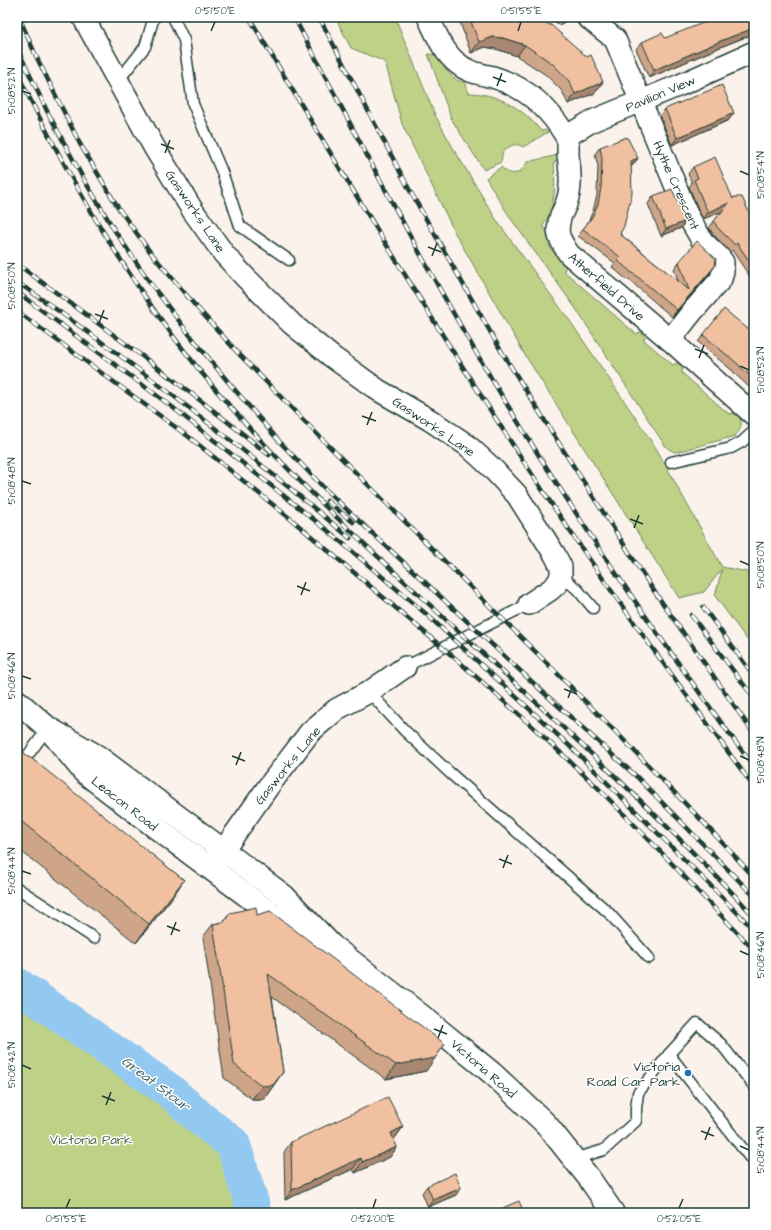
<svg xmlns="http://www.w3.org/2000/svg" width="771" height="1230" font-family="'Architects Daughter',sans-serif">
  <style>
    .green { fill: #bed187; stroke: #6e875e }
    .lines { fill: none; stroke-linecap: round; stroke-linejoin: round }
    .river { stroke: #93c9f1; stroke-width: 35 }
    .service-casing { stroke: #1f3d34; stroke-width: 13 }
    .minor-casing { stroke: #1f3d34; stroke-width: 24 }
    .tertiary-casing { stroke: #1f3d34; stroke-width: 25 }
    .service { stroke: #fff; stroke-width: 10 }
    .minor { stroke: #fff; stroke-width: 21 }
    .tertiary { stroke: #fff; stroke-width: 22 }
    .rail-casing { stroke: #1f3d34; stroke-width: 4.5 }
    .rail { stroke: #fff; stroke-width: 3; stroke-dasharray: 9; stroke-linecap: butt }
    .wall { fill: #cfa58a; stroke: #1f3d34 }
    .shaded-wall { fill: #a98671; stroke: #1f3d34 }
    .building { fill: #f1c0a1; stroke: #1f3d34 }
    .ticks { fill: none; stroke: #1f3d34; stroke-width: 1.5 }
    .poi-dot { fill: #1f6fb2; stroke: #fff; stroke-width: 1.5 }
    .labels { text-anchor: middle; stroke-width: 3; stroke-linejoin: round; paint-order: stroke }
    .street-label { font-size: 13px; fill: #1f3d34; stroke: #fff }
    .poi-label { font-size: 13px; fill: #1f3d34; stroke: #fff; text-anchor: end }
    .park-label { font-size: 13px; fill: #476249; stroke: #fff }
    .water-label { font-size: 14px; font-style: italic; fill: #3c6063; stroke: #fff }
    .neatline { fill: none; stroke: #1f3d34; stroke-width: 1.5 }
    .ticks-label { font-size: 10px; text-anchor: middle; fill: #1f3d34 }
  </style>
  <rect width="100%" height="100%" fill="#fcf2ec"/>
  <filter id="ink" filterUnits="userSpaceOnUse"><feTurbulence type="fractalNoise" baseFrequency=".025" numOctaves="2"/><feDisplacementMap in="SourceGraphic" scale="8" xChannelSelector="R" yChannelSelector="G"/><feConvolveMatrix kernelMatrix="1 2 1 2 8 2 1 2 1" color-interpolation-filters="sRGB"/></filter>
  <g filter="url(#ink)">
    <!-- green -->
    <g class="green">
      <polygon points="335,17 395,17 435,115 452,146 497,221 570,321 656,448 722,567 753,573 754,649 715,596 722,569 704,592 679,598 525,355 455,233 402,124 385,62 351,48"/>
      <path d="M428,54L439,55C443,68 452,81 466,83L468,93C497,93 523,108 541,131L546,130L548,132L523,147C516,142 509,146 503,151L501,162L484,170L457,128L451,118Z"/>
      <path d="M558,155L559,161L554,162C555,179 556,199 549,215C547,219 544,223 543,227L549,232C546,251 555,253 566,265L564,271L636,334L640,332L644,334L645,337L644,340L673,365L677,363L682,364L683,366L682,373L729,414L736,413C744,420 742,429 735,436L681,451L674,452L666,447L574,306L511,219L486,178L501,167C511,178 522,174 527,162Z"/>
      <polygon points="17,998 91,1048 201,1128 222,1147 232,1165 244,1213 17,1213"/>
    </g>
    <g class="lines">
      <!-- river -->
      <polyline class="river" points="17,985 170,1091 200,1118 233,1144 252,1204 254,1213"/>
      <!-- service casing -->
      <g class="service-casing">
        <g id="service">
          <polyline points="173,17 184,40 193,104 222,172 240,226 289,260"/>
          <polyline points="118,81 145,47 154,17"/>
          <polyline points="671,462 731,448 742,442 754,431"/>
          <polyline points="561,576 577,589 593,608"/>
          <polyline points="405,667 529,604"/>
          <polyline points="369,692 405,731 450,773 608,912 649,958"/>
          <polyline points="17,770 48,728"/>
          <polyline points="17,888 94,938"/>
          <polyline points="669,1054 754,1163"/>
          <polyline points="574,1159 604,1150 636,1121 636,1108 638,1093 669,1054 697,1023 721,1044 754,1086"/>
        </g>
      </g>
      <!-- minor casing -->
      <g class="minor-casing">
        <g id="minor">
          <polyline points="83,17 154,147 193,211 224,254 244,276 292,324 331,356 378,390 430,420 467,445 492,468 517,495 555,555 561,567 561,576 557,584 550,590 529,604"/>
          <path d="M428,17C436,33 443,52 457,63C467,72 480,74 493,77C525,87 548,106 565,135C569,140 568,149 568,155C570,170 572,187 567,201C566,206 563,210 561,215C555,234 559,238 569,254L670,340L754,415"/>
          <polyline points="587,17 615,39 688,216 703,242 719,257 723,262 723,271 721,279 692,312 670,340"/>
          <polyline points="567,136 592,121 680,85 754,52"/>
          <polyline points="213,865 268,787 310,732 337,709 369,692 405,667"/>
        </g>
      </g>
      <!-- tertiary casing -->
      <g class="tertiary-casing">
        <g id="tertiary">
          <polyline points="17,701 48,728 84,772 175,842 273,915 315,937"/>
          <polyline points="48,728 97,756 284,896 332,946 428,1021 493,1074 546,1124 589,1178 613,1213"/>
        </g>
      </g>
      <!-- service -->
      <use href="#service" class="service"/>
      <!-- minor -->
      <use href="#minor" class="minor"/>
      <!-- tertiary -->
      <use href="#tertiary" class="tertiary"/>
      <!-- rail casing -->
      <g class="rail-casing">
        <g id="rail">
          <polyline points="19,17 36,56 80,144 119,209 151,253 193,303 238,353 316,433 616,732 705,824 754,877"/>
          <path d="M249,17C345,179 443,340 547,497C613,596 684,692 754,787"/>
          <path d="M294,17C362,146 429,276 505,401C582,527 666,649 754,767"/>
          <polyline points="319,17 409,189 500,349 565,453 652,588 754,734"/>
          <polyline points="17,48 47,111 83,178 115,231 151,284 189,334 229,383 279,441 327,491 543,692 637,777 754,896"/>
          <path d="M17,73C69,178 127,281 201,372C278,466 367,547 456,629C558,722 660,815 754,916"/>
          <path d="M17,264C102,326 187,388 269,455"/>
          <path d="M17,282C132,361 243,448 350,538"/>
          <polyline points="17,292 171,406 327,530 425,613 575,751 719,894 754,930"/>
          <polyline points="17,311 189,437 292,520 456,659 532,726 596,786 659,850 754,950"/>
          <polyline points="327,501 353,522"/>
          <polyline points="703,607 754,676"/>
          <polyline points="691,615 754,698"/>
        </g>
      </g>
      <!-- rail -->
      <use href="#rail" class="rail"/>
    </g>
    <!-- wall -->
    <g class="wall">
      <polygon points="458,17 525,17 595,93 568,104 562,91 546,75 517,56 496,49 485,47 471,53"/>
      <polygon points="550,17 568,17 560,26"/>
      <polygon points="753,34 718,48 649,78 636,49 642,42 665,38"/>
      <polygon points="665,109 729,120 672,145 660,116"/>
      <polygon points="600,147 638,158 633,165 631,166 620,234 678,281 674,269 679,262 715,266 710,273 672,317 628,279 627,280 612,267 615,263 578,236 587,224 593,211 597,195 598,166 595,154"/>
      <polygon points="693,167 733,199 753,221 754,220 754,279 752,280 732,250 730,252 713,234 709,228 722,211 703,219 699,211 689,187 692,183 688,174"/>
      <polygon points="653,196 681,228 661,236 648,204"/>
      <polygon points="754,334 754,381 749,387 734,373 734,372 698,342 703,335"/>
      <polygon points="17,746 26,756 184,880 171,899 136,943 17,848"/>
      <polygon points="230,913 257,915 426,1071 386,1079 272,997 283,1072 264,1099 252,1099 224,1078 203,937 213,924 223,922"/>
      <polygon points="403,1127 395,1138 393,1139 397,1147 390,1157 355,1173 353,1169 285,1200 284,1152 291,1142"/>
      <polygon points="427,1186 456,1195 428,1207 422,1193"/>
    </g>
    <!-- shaded-wall -->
    <g class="shaded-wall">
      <polygon points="567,17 568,17 560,26"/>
      <polygon points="754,28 754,33 753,34 718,48 649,78 654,70 723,40"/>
      <polygon points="493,37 503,38 525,45 517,56 496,49 485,47 471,53 479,42"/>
      <polygon points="603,82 595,93 568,104 575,94"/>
      <polygon points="734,113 729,120 672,145 677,138"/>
      <polygon points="638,158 633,165 626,168 631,161"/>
      <polygon points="729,203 724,211 703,219 708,212"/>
      <polygon points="686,221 681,228 661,236 666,229"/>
      <polygon points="715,266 710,273 672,317 677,310"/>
      <polygon points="184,880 171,899 136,943 149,924"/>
      <polygon points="445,1044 426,1071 386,1079 396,1065"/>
      <polygon points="283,1072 264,1099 252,1099 262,1086"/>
      <polygon points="403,1127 395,1138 383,1143 391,1133"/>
      <polygon points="397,1147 390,1157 355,1173 362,1162"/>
      <polygon points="361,1158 353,1169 285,1200 292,1190"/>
      <polygon points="461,1188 456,1195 428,1207 433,1200"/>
    </g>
    <!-- building -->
    <g class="building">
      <polygon points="469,17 525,17 551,25 587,57 591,55 603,82 575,94 569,81 553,64 525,45 503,38 493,37 479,42"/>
      <polygon points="718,17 754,17 754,28 723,40 654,70 642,42 662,33 665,38"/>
      <polygon points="722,85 734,113 677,138 665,109"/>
      <polygon points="627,137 638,158 631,161 632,193 624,226 620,234 689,290 679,262 697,241 716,259 715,266 677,310 633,273 632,273 617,260 620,257 583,229 592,217 598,204 601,188 602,159 600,147"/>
      <polygon points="17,138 21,141 17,147"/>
      <polygon points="715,157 733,199 734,197 742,197 753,221 754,220 754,268 737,243 735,245 717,227 714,221 729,203 708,212 704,204 694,180 698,178 693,167"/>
      <polygon points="672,189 686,221 666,229 653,196"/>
      <polygon points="724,309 754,334 754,379 739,366 739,365 703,335"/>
      <polygon points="17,746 24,752 26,756 31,758 184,880 149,924 17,818"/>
      <polygon points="256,907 257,915 270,911 445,1044 435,1058 396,1065 268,974 283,1072 273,1085 262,1086 234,1064 213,924 224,922 230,913"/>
      <polygon points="388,1097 403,1127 391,1133 397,1147 362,1162 361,1158 292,1190 291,1142"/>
      <polygon points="455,1173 461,1188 433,1200 427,1186"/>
      <polygon points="519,1201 524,1213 491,1213"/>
    </g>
  </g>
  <!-- ticks -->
  <path class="ticks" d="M211,31L215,22M518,31L521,22M493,77L506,82M497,86L502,73M22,91L31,94M161,144L174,149M165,153L170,140M740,171L749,175M428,247L441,252M432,256L437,243M22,286L31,289M95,314L108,319M99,323L104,310M695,349L708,354M699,358L704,345M740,366L749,370M362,416L376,421M367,425L372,412M22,481L31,484M630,519L643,524M634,528L639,515M740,561L749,565M297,586L310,591M301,595L306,582M22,676L31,679M564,689L577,694M568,698L573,685M232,756L245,761M740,756L749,760M236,765L241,752M499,859L512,864M503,868L508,855M22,871L31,874M167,926L180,931M171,935L176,922M740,951L749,955M434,1029L447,1034M438,1038L443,1025M22,1065L31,1069M102,1096L115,1101M106,1105L111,1092M701,1131L714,1136M705,1140L710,1127M740,1146L749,1150M66,1208L70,1199M373,1208L376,1199M679,1208L683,1199"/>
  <!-- markers -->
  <circle class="poi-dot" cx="688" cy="1073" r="4"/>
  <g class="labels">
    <!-- street labels -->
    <g class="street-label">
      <text transform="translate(660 93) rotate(-23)" y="5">Pavilion View</text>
      <text transform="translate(677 185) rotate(66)" y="5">Hythe Crescent</text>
      <text transform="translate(196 211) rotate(56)" y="5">Gasworks Lane</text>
      <text transform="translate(607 286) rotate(41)" y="5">Atherfield Drive</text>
      <text transform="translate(434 426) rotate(34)" y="5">Gasworks Lane</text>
      <text transform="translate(287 765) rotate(-51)" y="5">Gasworks Lane</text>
      <text transform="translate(125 803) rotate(38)" y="5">Leacon Road</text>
      <text transform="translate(484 1068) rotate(41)" y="5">Victoria Road</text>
    </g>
    <!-- poi labels -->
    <g class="poi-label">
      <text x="680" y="1071">Victoria<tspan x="680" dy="15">Road Car Park</tspan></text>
    </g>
    <!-- park labels -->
    <g class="park-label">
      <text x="91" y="1144">Victoria Park</text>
    </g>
    <!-- water labels -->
    <g class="water-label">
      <text transform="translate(156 1083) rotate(37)" y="5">Great Stour</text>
    </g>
  </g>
  <!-- margin -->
  <rect width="771" height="1230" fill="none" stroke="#fff" stroke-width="44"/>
  <rect x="22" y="22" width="727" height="1186" class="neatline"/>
  <g class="ticks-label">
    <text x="215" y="14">0°51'50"E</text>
    <text x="521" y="14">0°51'55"E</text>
    <text transform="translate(11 91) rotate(-90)" y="4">51°08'52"N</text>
    <text transform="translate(760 175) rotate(-90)" y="4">51°08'54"N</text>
    <text transform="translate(11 286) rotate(-90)" y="4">51°08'50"N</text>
    <text transform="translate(760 370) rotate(-90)" y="4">51°08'52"N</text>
    <text transform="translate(11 481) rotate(-90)" y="4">51°08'48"N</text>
    <text transform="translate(760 565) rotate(-90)" y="4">51°08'50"N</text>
    <text transform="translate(11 676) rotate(-90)" y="4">51°08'46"N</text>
    <text transform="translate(760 760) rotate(-90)" y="4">51°08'48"N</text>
    <text transform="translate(11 871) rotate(-90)" y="4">51°08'44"N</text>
    <text transform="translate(760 955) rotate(-90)" y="4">51°08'46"N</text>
    <text transform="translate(11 1065) rotate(-90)" y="4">51°08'42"N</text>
    <text transform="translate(760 1150) rotate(-90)" y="4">51°08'44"N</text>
    <text x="66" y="1222">0°51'55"E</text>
    <text x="373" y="1222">0°52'00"E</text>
    <text x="679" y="1222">0°52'05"E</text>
  </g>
</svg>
